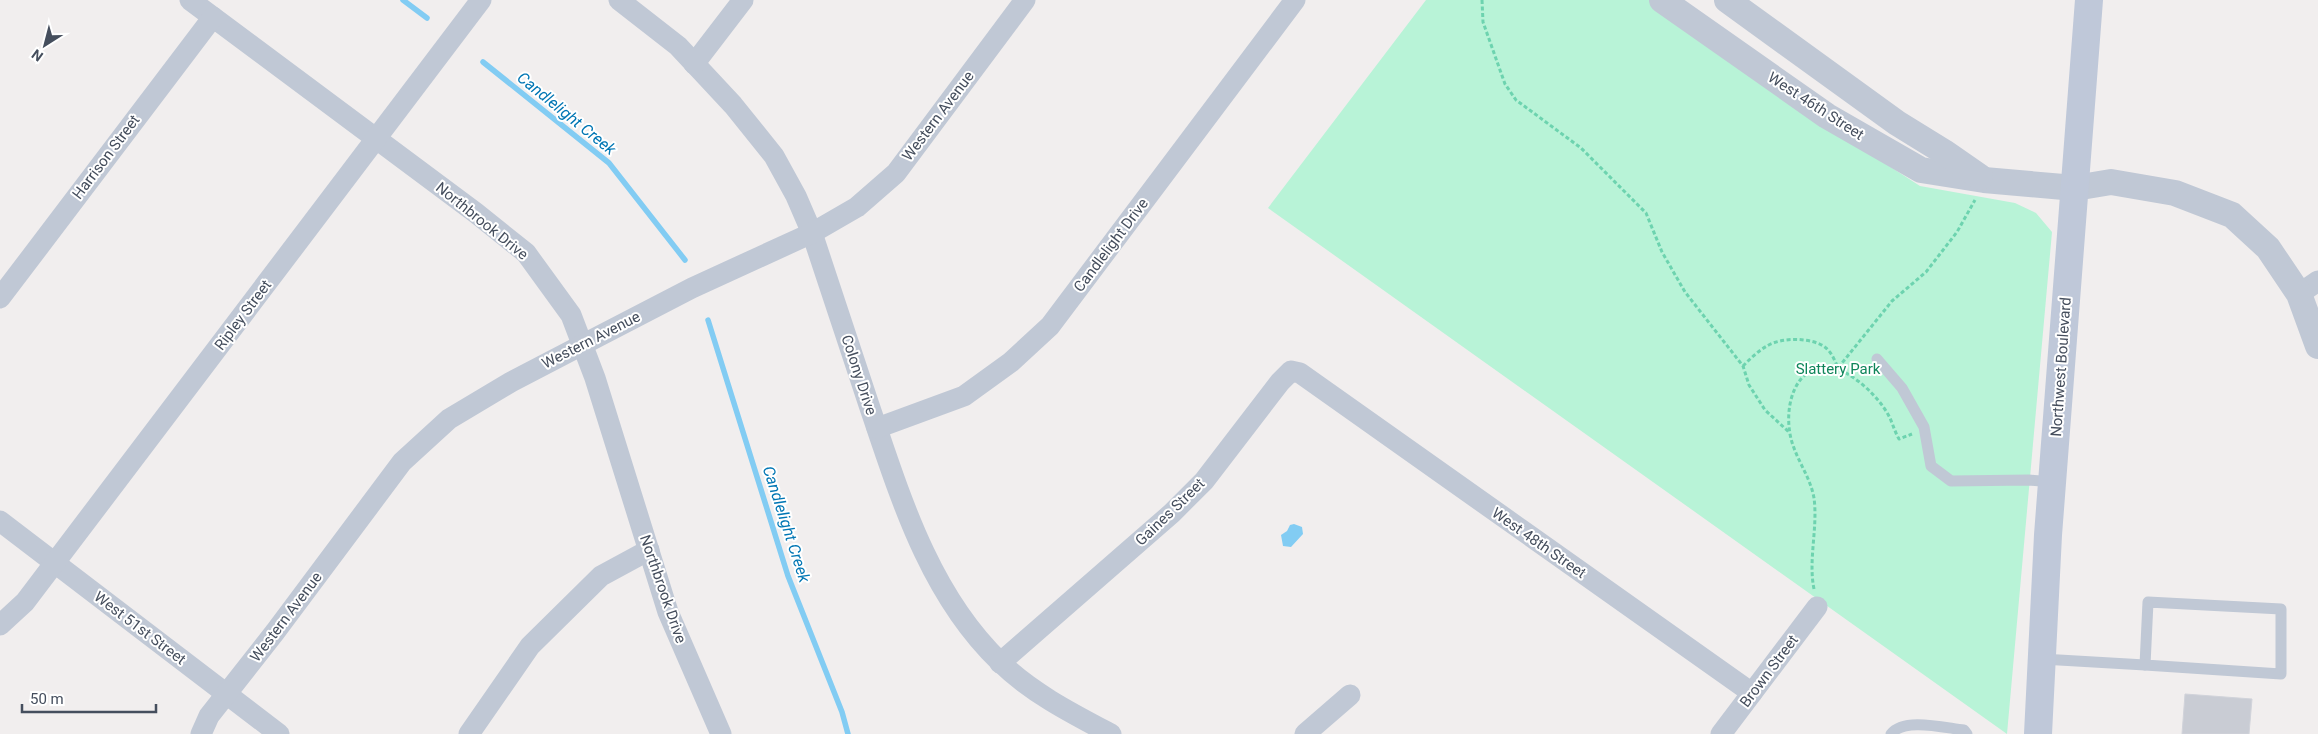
<svg xmlns="http://www.w3.org/2000/svg" width="2318" height="734" font-family="Roboto,sans-serif">
  <style>
    .green { fill: #b8f3d7 }
    .water { fill: #82ccf3 }
    .lines { fill: none; stroke-linecap: round; stroke-linejoin: round }
    .stream { stroke: #82ccf3; stroke-width: 5.5 }
    .building { fill: #c9ccd4; stroke: #d1d3da }
    .path { stroke: #6dd3af; stroke-width: 3; stroke-dasharray: 4 2.5; stroke-linecap: butt }
    .service { stroke: #c0c8d5; stroke-width: 11 }
    .minor { stroke: #c0c8d5; stroke-width: 21 }
    .tertiary { stroke: #c0c8d5; stroke-width: 26 }
    .secondary { stroke: #bfc8d9; stroke-width: 28 }
    .labels { text-anchor: middle; stroke-width: 4; stroke-linejoin: round; paint-order: stroke }
    .street-label { font-size: 15px; fill: #454e5d; stroke: #fff }
    .park-label { font-size: 15px; fill: #0f855a; stroke: #fff }
    .water-label { font-size: 16px; font-style: italic; fill: #0076b4; stroke: #fff }
  </style>
  <rect width="100%" height="100%" fill="#f1eeee"/>
  <!-- green -->
  <polygon class="green" points="1426,0 1649,0 1753,78 1920,186 2015,203 2036,213 2052,232 2007,734 1268,208"/>
  <!-- water -->
  <polygon class="water" points="1294,524 1302,527 1303,534 1291,547 1283,546 1281,535 1287,531 1290,525"/>
  <g class="lines">
    <!-- stream -->
    <g class="stream">
      <polyline points="403,0 427,18"/>
      <polyline points="483,62 609,163 685,260"/>
      <polyline points="708,320 788,576 842,712 848,734"/>
    </g>
  </g>
  <!-- building -->
  <polygon class="building" points="2185,694 2252,699 2249,734 2182,734"/>
  <g class="lines">
    <!-- path -->
    <g class="path">
      <polyline points="1482,0 1483,22 1505,84 1516,100 1581,148 1646,213 1662,252 1685,292 1743,366 1749,385 1765,410 1790,433"/>
      <path d="M1743,366C1750,359 1758,351 1767,346C1781,337 1813,337 1826,348C1832,353 1835,361 1838,368L1892,301L1926,272L1957,232L1975,200"/>
      <path d="M1814,589C1808,560 1818,528 1814,498C1810,475 1794,457 1790,434C1782,388 1811,344 1858,381C1870,390 1883,404 1890,418C1893,425 1895,432 1899,439L1912,434"/>
    </g>
    <!-- service -->
    <g class="service">
      <polyline points="1877,359 1902,388 1924,427 1931,466 1951,481 2029,480 2052,482"/>
      <polygon points="2148,602 2281,609 2281,674 2145,665"/>
      <polyline points="2042,659 2145,665"/>
      <path d="M1891,734C1904,717 1945,728 1964,730L1967,734"/>
    </g>
    <!-- minor -->
    <g class="minor">
      <polyline points="190,0 476,213 526,253 571,315 595,378 668,612 721,734"/>
      <path d="M619,0L678,46L733,105L774,156L796,196L812,233C831,290 850,348 869,405C900,496 929,594 1000,662C1030,692 1073,714 1111,734"/>
      <polyline points="694,64 743,0"/>
      <polyline points="2299,294 2318,281"/>
      <polyline points="0,298 213,17"/>
      <polyline points="877,428 964,396 1011,362 1050,326 1295,0"/>
      <polyline points="0,521 279,734"/>
      <polyline points="0,625 25,602 481,0"/>
      <polyline points="1000,663 1172,513 1204,481 1280,382 1291,371 1300,373 1752,693"/>
      <polyline points="201,734 209,716 275,632 402,462 449,419 511,382 582,345 692,288 812,233 857,207 896,173 1025,0"/>
      <polyline points="469,734 530,646 601,576 649,550"/>
      <polyline points="1305,734 1350,695"/>
      <polyline points="1721,734 1817,607"/>
    </g>
    <!-- tertiary -->
    <g class="tertiary">
      <polyline points="1662,0 1827,116 1921,170 1984,180 2075,188 2111,182 2175,193 2232,215 2268,248 2299,294 2318,346"/>
      <polyline points="1727,0 1897,123 1944,152 1980,177"/>
    </g>
    <!-- secondary -->
    <polyline class="secondary" points="2038,734 2048,535 2089,0"/>
  </g>
  <g class="labels">
    <!-- street labels -->
    <g class="street-label">
      <text transform="translate(1816 106) rotate(33)" y="5">West 46th Street</text>
      <text transform="translate(938 116) rotate(-53)" y="5">Western Avenue</text>
      <text transform="translate(106 157) rotate(-53)" y="5">Harrison Street</text>
      <text transform="translate(482 221) rotate(39)" y="5">Northbrook Drive</text>
      <text transform="translate(1111 245) rotate(-53)" y="5">Candlelight Drive</text>
      <text transform="translate(243 315) rotate(-53)" y="5">Ripley Street</text>
      <text transform="translate(591 340) rotate(-27)" y="5">Western Avenue</text>
      <text transform="translate(2061 367) rotate(-86)" y="5">Northwest Boulevard</text>
      <text transform="translate(859 375) rotate(72)" y="5">Colony Drive</text>
      <text transform="translate(1170 512) rotate(-44)" y="5">Gaines Street</text>
      <text transform="translate(1539 543) rotate(35)" y="5">West 48th Street</text>
      <text transform="translate(663 589) rotate(71)" y="5">Northbrook Drive</text>
      <text transform="translate(286 617) rotate(-53)" y="5">Western Avenue</text>
      <text transform="translate(140 628) rotate(37)" y="5">West 51st Street</text>
      <text transform="translate(1769 671) rotate(-53)" y="5">Brown Street</text>
    </g>
    <!-- park labels -->
    <g class="park-label">
      <text x="1838" y="374">Slattery Park</text>
    </g>
    <!-- water labels -->
    <g class="water-label">
      <text transform="translate(567 113) rotate(39)" y="6">Candlelight Creek</text>
      <text transform="translate(787 524) rotate(72)" y="6">Candlelight Creek</text>
    </g>
  </g>
  <!-- north arrow -->
  <g transform="translate(45 45) rotate(216)" stroke="#ffffff" stroke-width="4" paint-order="stroke">
  <path d="M0-4L9 19L0 12L-9 19Z" fill="#454e5d"/>
  <text y="-8" font-size="14" font-weight="bold" text-anchor="middle" fill="#454e5d">N</text>
  </g>
  <!-- scale -->
  <path d="M22 704v8h134v-8" fill="none" stroke="#454e5d" stroke-width="2.5"/>
  <text x="30" y="704" font-size="15" fill="#454e5d" stroke="#ffffff" stroke-width="4" paint-order="stroke">50 m</text>
</svg>
